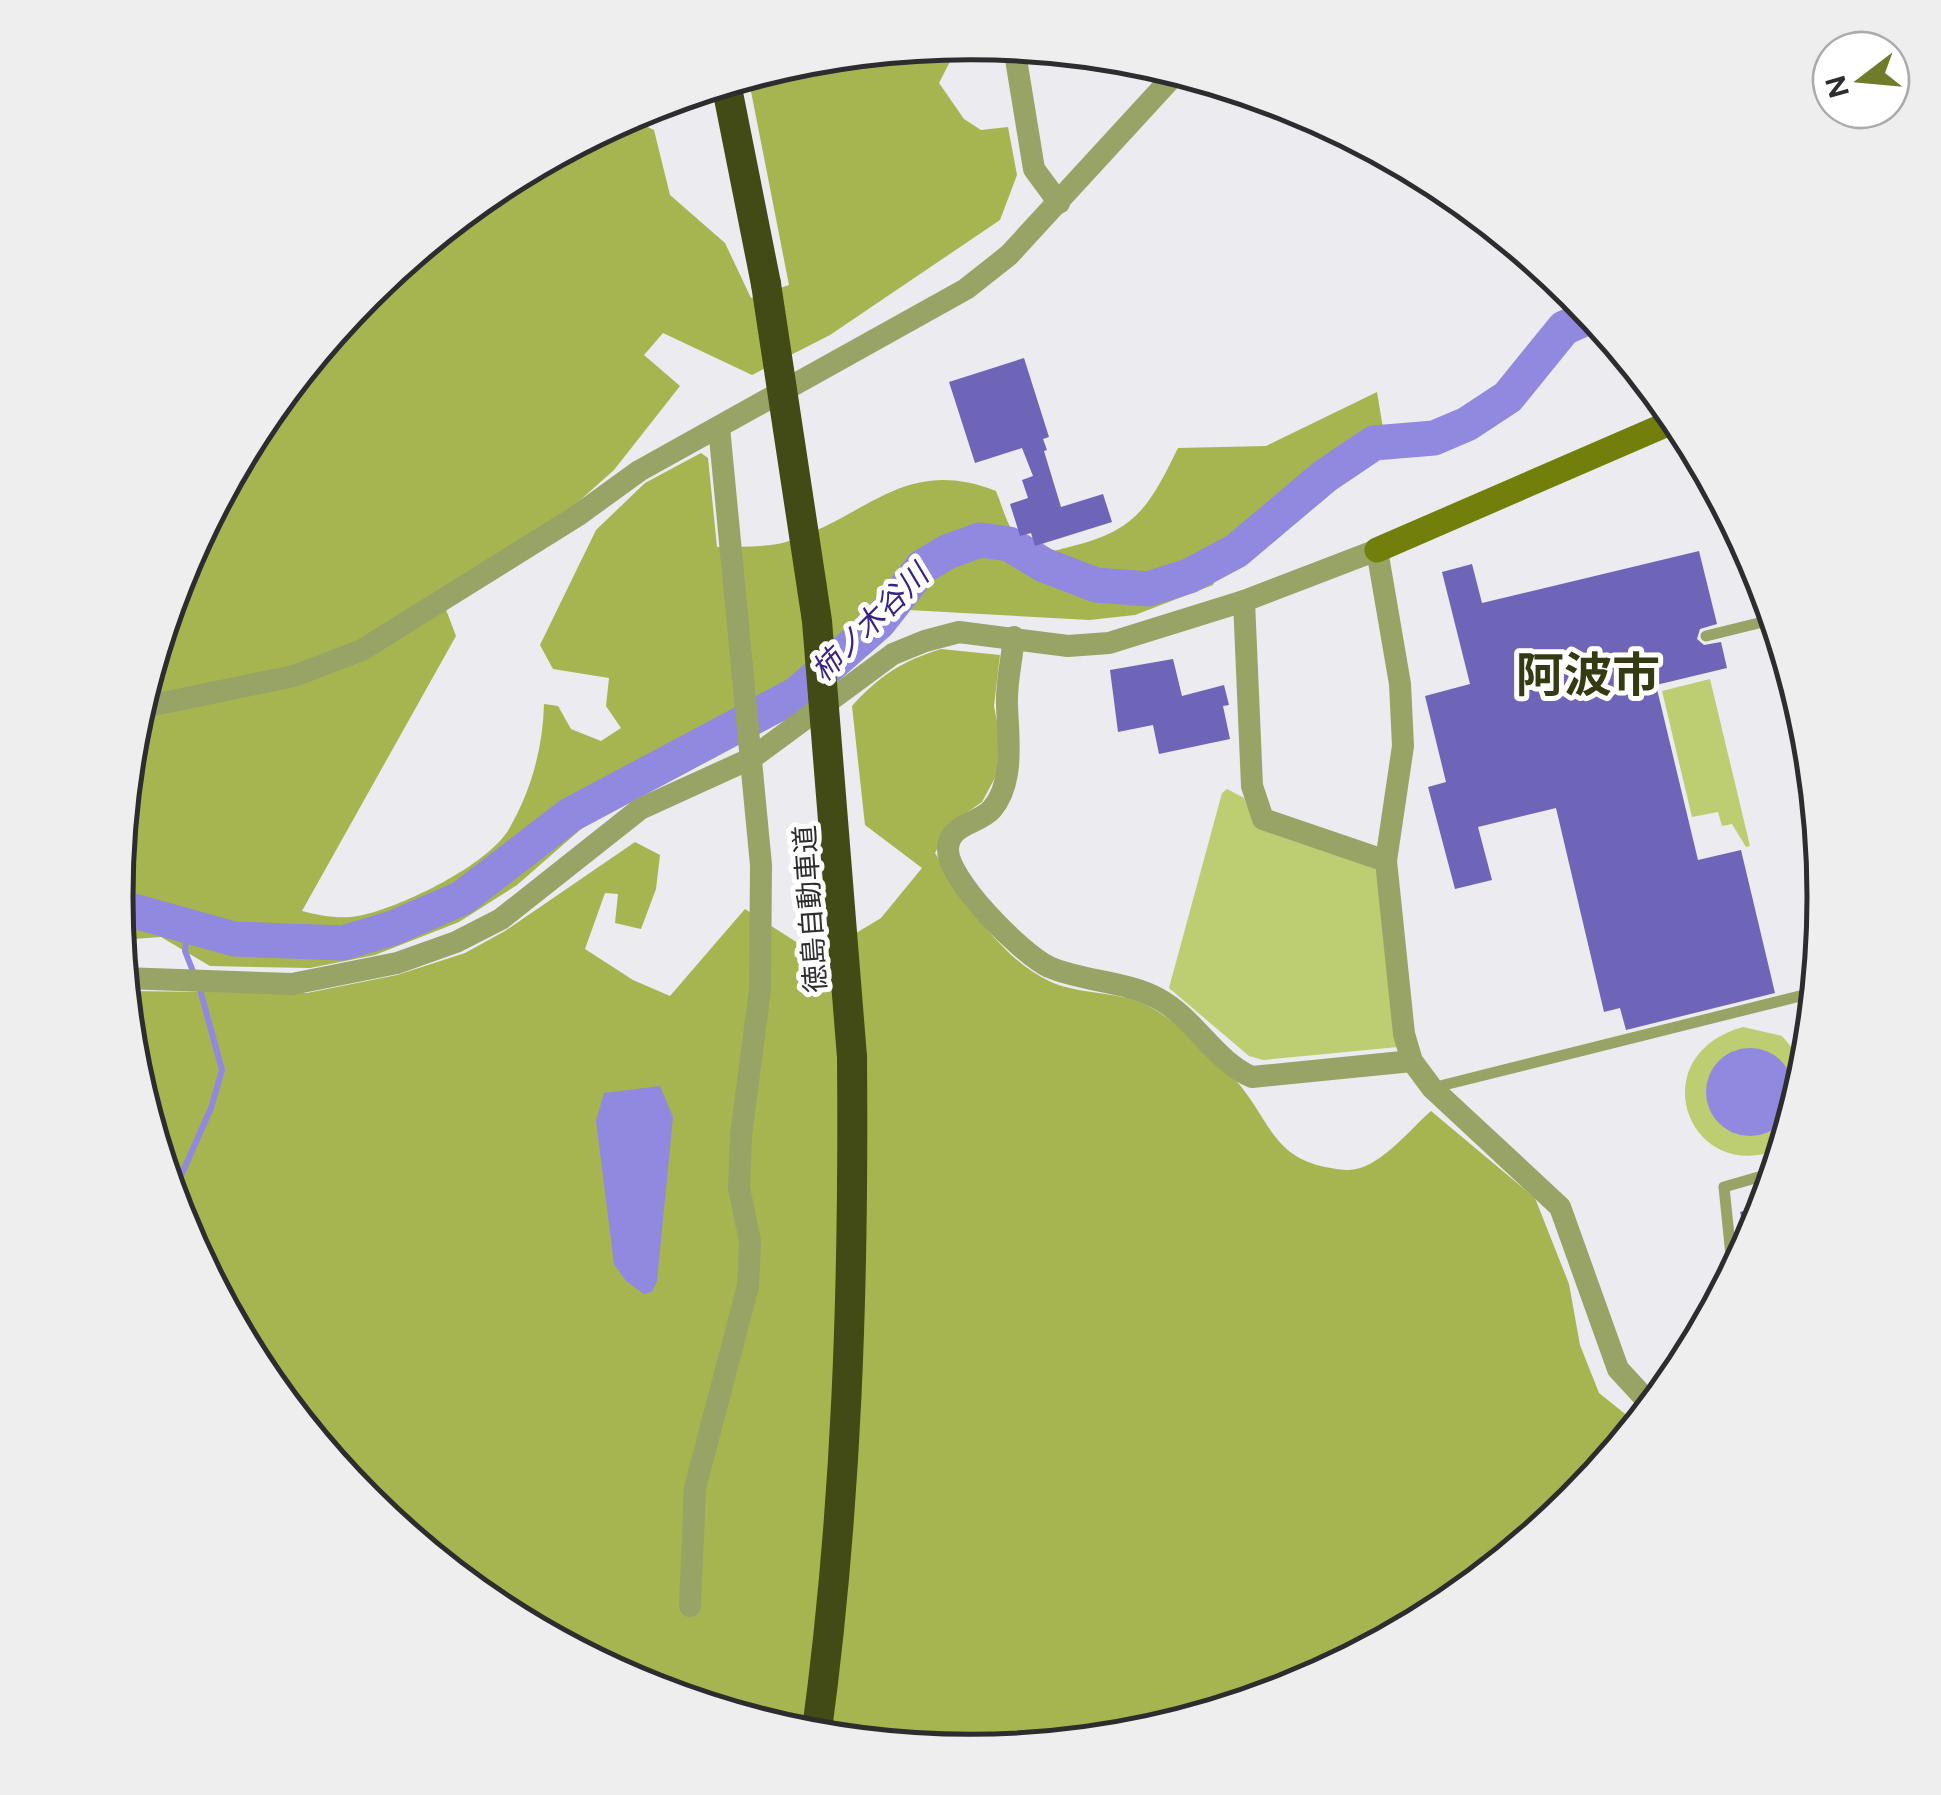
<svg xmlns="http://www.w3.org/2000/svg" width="1941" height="1795" font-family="Figtree,'Noto Sans JP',sans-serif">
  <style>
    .green { fill: #bdcd71 }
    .forest { fill: #a6b550 }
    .water { fill: #9188e0 }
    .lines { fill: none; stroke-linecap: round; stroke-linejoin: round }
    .stream { stroke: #9188e0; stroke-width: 6 }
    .river { stroke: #9188e0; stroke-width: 35 }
    .building { fill: #6e64b8 }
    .lane { stroke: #98a366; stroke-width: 11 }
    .street { stroke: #98a366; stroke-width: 22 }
    .secondary { stroke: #727f0a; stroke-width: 25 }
    .highway { stroke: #424a15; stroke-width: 30 }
    .highway-bridge { stroke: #424a15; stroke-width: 30 }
    .labels { text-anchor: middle; stroke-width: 10; stroke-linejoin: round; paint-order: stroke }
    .street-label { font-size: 28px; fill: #2d2d2f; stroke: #fff }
    .water-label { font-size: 30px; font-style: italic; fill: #3b2287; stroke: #fff }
    .town-label { font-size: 48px; font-weight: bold; fill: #343a12; stroke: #fff }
    .rim { fill: none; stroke: #2d2d2f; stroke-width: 5 }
  </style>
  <rect width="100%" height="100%" fill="#ebebf0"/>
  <!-- green -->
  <g class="green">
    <polygon points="1710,679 1750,846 1746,847 1732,824 1722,826 1718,812 1692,817 1662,691"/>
    <polygon points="1227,789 1244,798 1257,828 1372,864 1377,872 1398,1047 1263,1060 1249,1056 1169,988 1222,793"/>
    <path d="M1743,1027L1782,1036L1808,1067L1784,1147C1690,1191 1638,1056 1743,1027Z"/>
  </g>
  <!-- forest -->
  <g class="forest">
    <path d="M959,44L939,83L964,119L981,130L1008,127L1017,175L1000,220L830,335L752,375L663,333L644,355L680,386L614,470L560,518L439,591L456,636L302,911C322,916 343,920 363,915C403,906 488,865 509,829C531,791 543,748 544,704L558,706L571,729L601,741L621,728L606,706L609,678L553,669L540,645L596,530L645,483L701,453L708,458L717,547C739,546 765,548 786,542C868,517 904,455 996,491C1003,508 1009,534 1025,546C1039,557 1053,551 1069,547C1136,531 1149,507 1178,448L1266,446L1377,392L1383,428L1236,538L1213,585L1135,615L1089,620L872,608L792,687L676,746L517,885L459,922L375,955L310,968L210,966L161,937L120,940L116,897L132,730L181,570L260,422L366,293L496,186L626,117L654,130L670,195L725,243L751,298L789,285L748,76L804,59Z"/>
    <path d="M941,649L1000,655L994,706L999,732L997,774L982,802L950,824L935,853C964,899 999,958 1051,982C1083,996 1124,990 1154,1009C1177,1023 1218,1059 1235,1079C1275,1126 1272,1164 1346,1170C1377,1172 1409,1130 1431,1111L1535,1198L1569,1284L1580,1345L1599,1393L1639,1425L1575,1502L1445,1609L1297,1688L1137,1736L970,1752L803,1736L643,1687L495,1608L366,1502L259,1372L180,1224L132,1064L125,991L307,993L397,975L465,953L505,931L635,842L660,855L656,889L641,929L615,923L618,894L605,893L585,949L633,980L670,996L745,909L818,956L881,918L922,868L865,825L852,706C879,676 902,661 941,649Z"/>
  </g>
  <!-- water -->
  <g class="water">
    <circle cx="1750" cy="1092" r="44"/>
    <polygon points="660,1086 673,1117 657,1281 652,1292 644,1294 626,1281 614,1264 596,1121 604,1093"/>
  </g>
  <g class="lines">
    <!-- stream -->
    <g class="stream">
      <polyline points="188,923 185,951 194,974"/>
      <polyline points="172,1196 211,1108 222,1070 199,986"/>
    </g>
    <!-- river -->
    <polyline class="river" points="116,906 234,939 343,943 393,928 462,898 570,815 797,694 879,622 922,567 947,552 980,540 1009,544 1044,565 1096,585 1148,589 1189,576 1236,551 1325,476 1374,443 1434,438 1467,424 1508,397 1564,328 1593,315"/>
  </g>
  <!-- building -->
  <g class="building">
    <polygon points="1024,358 1049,437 1043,439 1047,450 1044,451 1061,507 1103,494 1112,522 1035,546 1031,533 1020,536 1010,504 1028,498 1022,480 1033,476 1022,448 975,463 949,382"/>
    <polygon points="1699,551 1717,624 1700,629 1697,639 1704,645 1721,642 1727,668 1656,685 1698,860 1741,850 1775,993 1626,1030 1620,1008 1604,1012 1556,808 1478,827 1492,880 1455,889 1428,787 1446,782 1425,696 1470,684 1442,572 1472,564 1482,603"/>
    <polygon points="1173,659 1182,696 1224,685 1229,705 1223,706 1230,739 1159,754 1153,725 1118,732 1110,670"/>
    <polygon points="1766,1205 1760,1225 1749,1247 1740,1212"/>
  </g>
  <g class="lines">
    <!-- lane -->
    <g class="lane">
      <polyline points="1765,585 1816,802"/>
      <polyline points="1706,636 1775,619"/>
      <polyline points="1813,993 1820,843"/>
      <polyline points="1432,1088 1816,992"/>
      <polyline points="1733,1275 1724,1187 1776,1172"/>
    </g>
    <!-- street -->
    <g class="street">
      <polyline points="1014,47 1034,169 1059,203"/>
      <polyline points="1244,601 1252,786 1263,819 1386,861"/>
      <path d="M1014,637C1012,659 1006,683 1007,705C1008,737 1015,782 992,809C979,824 950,823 948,848C946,879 1022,954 1049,967C1084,982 1127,981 1159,999C1195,1019 1215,1061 1252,1077L1412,1061"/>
      <polyline points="139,708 294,676 362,650 577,516 639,471 966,289 1009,255 1178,71"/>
      <polyline points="123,978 292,984 397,963 456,942 501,919 640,809 752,758 893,654 925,641 959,632 1068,646 1109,643 1244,601 1377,550 1400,684 1403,746 1386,861 1404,1034 1412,1061 1432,1088 1560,1207 1618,1369 1653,1407"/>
      <polyline points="690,1606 695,1488 748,1286 750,1241 739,1188 741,1135 760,990 761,865 719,427"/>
    </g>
    <!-- secondary -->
    <polyline class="secondary" points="1377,550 1679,419"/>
    <!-- highway -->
    <g class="highway">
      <polyline points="726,83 766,284"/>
      <path d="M816,1737C847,1511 854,1285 852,1057"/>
    </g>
    <!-- highway-bridge -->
    <polyline class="highway-bridge" points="766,284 817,621 852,1057"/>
  </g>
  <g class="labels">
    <!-- street labels -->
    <g class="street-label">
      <text transform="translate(810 909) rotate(-94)" y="10">徳島自動車道</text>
    </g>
    <!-- water labels -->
    <g class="water-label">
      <text transform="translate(870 623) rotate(-45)" y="10">柿ノ木谷川</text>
    </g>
    <!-- town labels -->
    <g class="town-label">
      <text x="1588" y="692">阿波市</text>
    </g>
  </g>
  <!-- crop -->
  <path d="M0 0H1941V1795H0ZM133 897a837 837 0 1 1 1674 0a837 837 0 1 1-1674 0Z" fill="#eee" fill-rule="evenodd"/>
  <path class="rim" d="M133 897a837 837 0 1 1 1674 0a837 837 0 1 1-1674 0Z"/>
  <!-- north arrow -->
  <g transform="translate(1861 80) rotate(254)"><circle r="48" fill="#ffffff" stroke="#ababac" stroke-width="2.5"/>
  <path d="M0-8L18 38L0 25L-18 38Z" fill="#707c29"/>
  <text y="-15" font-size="28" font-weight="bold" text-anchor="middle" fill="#2d2d2f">N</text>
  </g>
</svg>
